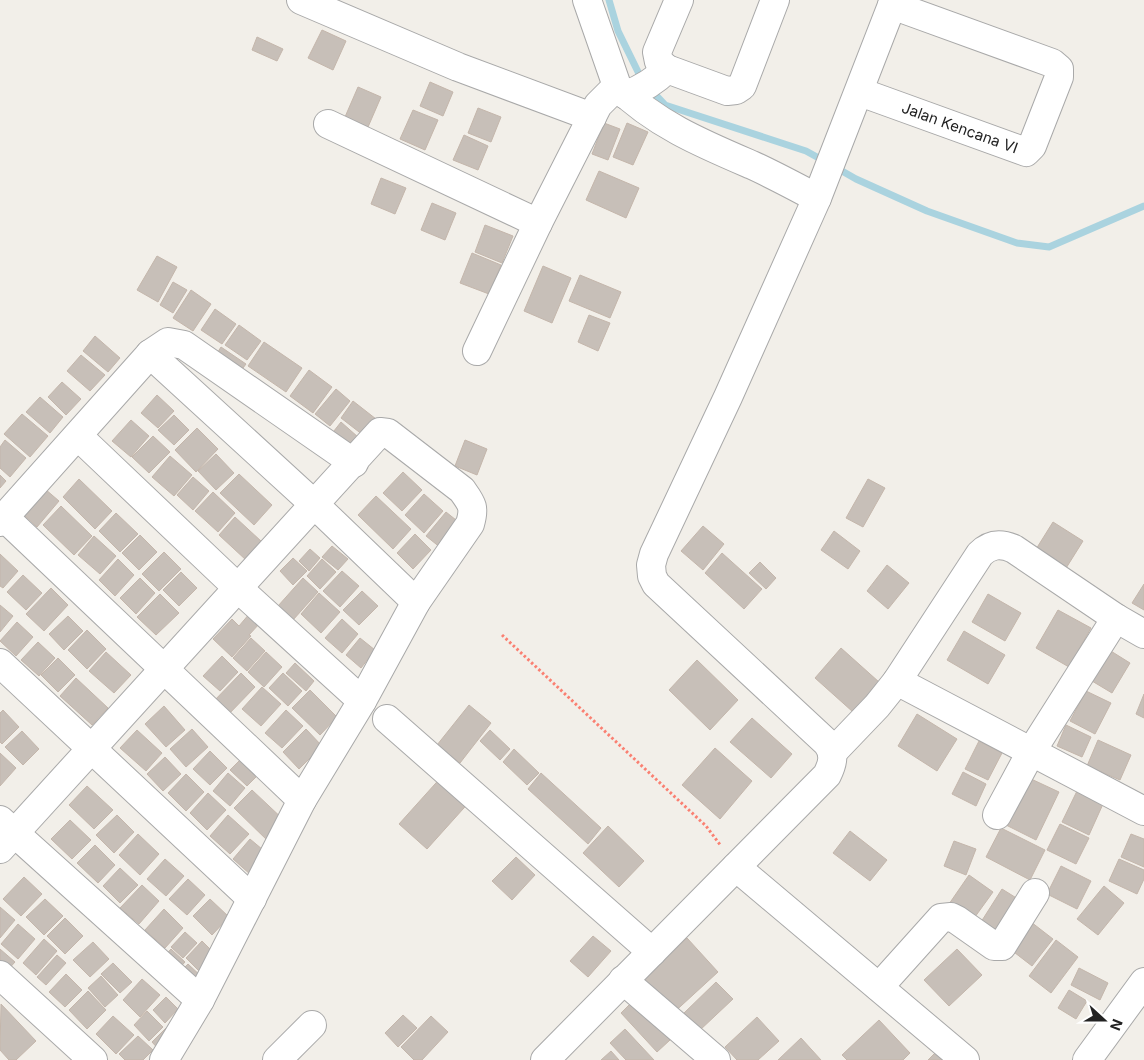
<svg xmlns="http://www.w3.org/2000/svg" width="1144" height="1060" font-family="Inter,sans-serif">
  <style>
    .lines { fill: none; stroke-linecap: round; stroke-linejoin: round }
    .stream { stroke: #aad3df; stroke-width: 7 }
    .building { fill: #c7bfb8; stroke: #c4b6ab }
    .minor-casing { stroke: #a9a9a9; stroke-width: 30 }
    .path { stroke: #fa8072; stroke-width: 3; stroke-dasharray: 2.5 2.5; stroke-linecap: butt }
    .minor { stroke: #fff; stroke-width: 28 }
    .labels { text-anchor: middle; stroke-width: 5; stroke-linejoin: round; paint-order: stroke }
    .street-label { font-size: 15px; fill: #222; stroke: #fff }
  </style>
  <rect width="100%" height="100%" fill="#f2efe9"/>
  <g class="lines">
    <!-- stream -->
    <g class="stream">
      <polyline points="609,0 618,31 642,80"/>
      <polyline points="651,90 665,105 806,151 826,162"/>
      <polyline points="835,167 856,179 927,211 1017,243 1049,247 1144,206"/>
    </g>
  </g>
  <!-- building -->
  <g class="building">
    <polygon points="322,30 346,41 333,70 308,58"/>
    <polygon points="257,37 283,49 277,61 252,50"/>
    <polygon points="430,82 453,92 443,116 420,106"/>
    <polygon points="358,87 381,97 368,127 345,117"/>
    <polygon points="478,108 501,117 491,142 468,133"/>
    <polygon points="413,110 438,120 425,150 400,139"/>
    <polygon points="604,123 620,129 608,160 592,154"/>
    <polygon points="627,123 648,132 633,165 613,157"/>
    <polygon points="464,135 488,146 478,170 453,160"/>
    <polygon points="599,171 639,188 626,218 586,200"/>
    <polygon points="381,178 406,188 395,214 371,204"/>
    <polygon points="432,203 456,213 445,240 421,230"/>
    <polygon points="485,225 513,236 502,263 475,252"/>
    <polygon points="472,253 501,265 489,294 460,283"/>
    <polygon points="157,256 177,267 158,302 137,290"/>
    <polygon points="543,266 571,278 552,323 524,311"/>
    <polygon points="580,275 621,292 610,318 569,301"/>
    <polygon points="173,282 187,290 173,313 160,305"/>
    <polygon points="191,290 211,304 193,331 173,318"/>
    <polygon points="215,309 236,324 222,344 201,330"/>
    <polygon points="589,315 610,323 598,351 578,342"/>
    <polygon points="239,325 261,341 247,360 225,345"/>
    <polygon points="95,336 120,358 108,372 83,351"/>
    <polygon points="264,342 302,368 286,392 248,366"/>
    <polygon points="221,347 246,364 237,376 213,360"/>
    <polygon points="81,355 105,375 90,391 67,371"/>
    <polygon points="309,370 332,387 313,413 290,396"/>
    <polygon points="62,382 81,399 66,415 48,397"/>
    <polygon points="336,389 350,401 330,426 315,414"/>
    <polygon points="157,395 174,411 158,428 141,413"/>
    <polygon points="40,397 63,417 50,433 26,412"/>
    <polygon points="353,401 376,419 363,435 341,418"/>
    <polygon points="22,414 48,436 30,457 4,434"/>
    <polygon points="174,415 189,430 174,445 158,430"/>
    <polygon points="131,420 149,436 131,457 112,441"/>
    <polygon points="341,422 358,437 348,451 330,436"/>
    <polygon points="197,428 218,449 196,472 175,450"/>
    <polygon points="153,436 170,452 149,473 132,457"/>
    <polygon points="5,440 26,458 10,477 0,468 0,447"/>
    <polygon points="465,440 487,449 477,475 455,466"/>
    <polygon points="216,454 234,473 216,490 198,471"/>
    <polygon points="170,456 192,475 174,496 152,477"/>
    <polygon points="403,472 422,490 402,511 383,493"/>
    <polygon points="239,474 272,505 254,525 220,493"/>
    <polygon points="0,475 6,481 0,488"/>
    <polygon points="193,477 209,491 193,510 177,495"/>
    <polygon points="79,479 112,511 95,529 63,497"/>
    <polygon points="868,479 885,488 863,527 846,518"/>
    <polygon points="45,489 59,501 37,527 23,514"/>
    <polygon points="213,492 235,513 218,532 195,511"/>
    <polygon points="424,494 443,511 424,533 405,515"/>
    <polygon points="376,496 411,529 393,549 358,515"/>
    <polygon points="61,506 92,536 74,555 43,525"/>
    <polygon points="446,512 461,524 441,548 426,536"/>
    <polygon points="116,513 138,534 120,552 99,531"/>
    <polygon points="235,517 262,542 246,560 219,535"/>
    <polygon points="1053,522 1083,541 1063,573 1033,554"/>
    <polygon points="703,526 724,544 703,570 681,551"/>
    <polygon points="834,531 860,551 848,569 821,550"/>
    <polygon points="415,534 431,550 413,569 397,553"/>
    <polygon points="140,535 157,552 139,570 122,553"/>
    <polygon points="94,536 116,556 100,574 78,555"/>
    <polygon points="332,546 348,559 338,570 322,557"/>
    <polygon points="310,549 320,558 309,571 299,561"/>
    <polygon points="164,552 181,569 159,591 142,574"/>
    <polygon points="722,553 762,589 744,609 705,573"/>
    <polygon points="0,554 18,571 3,588 0,586"/>
    <polygon points="293,558 307,571 293,585 280,571"/>
    <polygon points="118,559 134,575 115,596 99,580"/>
    <polygon points="322,559 336,572 320,589 307,576"/>
    <polygon points="760,562 776,578 766,589 749,573"/>
    <polygon points="887,565 909,583 888,609 867,591"/>
    <polygon points="342,571 359,586 340,607 323,591"/>
    <polygon points="181,572 197,588 179,606 163,590"/>
    <polygon points="23,575 42,593 26,610 7,592"/>
    <polygon points="140,578 155,593 136,614 120,598"/>
    <polygon points="303,578 318,592 293,620 278,606"/>
    <polygon points="1144,584 1144,610 1132,603"/>
    <polygon points="51,588 68,605 44,631 26,614"/>
    <polygon points="362,591 378,606 359,625 343,610"/>
    <polygon points="319,593 340,612 321,633 301,614"/>
    <polygon points="160,594 179,613 156,635 137,617"/>
    <polygon points="988,594 1021,613 1005,641 972,622"/>
    <polygon points="0,605 13,616 0,632"/>
    <polygon points="1058,610 1091,628 1069,667 1036,648"/>
    <polygon points="250,613 260,623 249,635 251,636 232,657 213,639 232,619 239,626"/>
    <polygon points="68,616 83,631 64,650 49,634"/>
    <polygon points="342,619 358,634 342,653 325,638"/>
    <polygon points="17,622 33,637 16,656 0,641"/>
    <polygon points="87,630 106,649 87,669 68,650"/>
    <polygon points="964,631 1005,655 988,684 947,660"/>
    <polygon points="251,638 265,651 247,671 233,658"/>
    <polygon points="360,638 375,650 361,668 346,655"/>
    <polygon points="38,642 55,658 39,676 21,660"/>
    <polygon points="841,648 879,682 853,712 815,678"/>
    <polygon points="1106,648 1130,663 1112,693 1087,678"/>
    <polygon points="106,652 131,675 114,693 89,671"/>
    <polygon points="266,652 282,667 264,687 248,672"/>
    <polygon points="222,656 238,672 220,691 203,676"/>
    <polygon points="58,658 75,675 58,692 41,675"/>
    <polygon points="697,660 738,700 710,730 669,690"/>
    <polygon points="295,663 314,681 306,691 286,673"/>
    <polygon points="241,673 255,687 226,717 212,703"/>
    <polygon points="283,673 302,691 288,706 269,688"/>
    <polygon points="76,678 108,708 92,725 60,696"/>
    <polygon points="262,687 281,704 261,726 242,709"/>
    <polygon points="310,690 337,717 320,735 292,708"/>
    <polygon points="1086,691 1111,703 1095,734 1070,721"/>
    <polygon points="1144,694 1144,718 1136,714"/>
    <polygon points="469,705 491,723 460,763 437,745"/>
    <polygon points="164,706 185,730 166,747 145,724"/>
    <polygon points="3,710 19,727 2,744 0,742 0,713"/>
    <polygon points="286,710 303,726 282,748 265,733"/>
    <polygon points="917,714 957,739 937,771 898,746"/>
    <polygon points="752,718 792,754 771,778 730,742"/>
    <polygon points="1066,725 1091,737 1082,757 1057,746"/>
    <polygon points="192,729 208,747 186,767 170,749"/>
    <polygon points="306,729 322,746 299,769 283,752"/>
    <polygon points="137,730 162,753 146,771 120,748"/>
    <polygon points="490,730 510,749 500,760 480,741"/>
    <polygon points="22,731 39,749 23,765 5,747"/>
    <polygon points="1098,740 1131,755 1120,780 1087,766"/>
    <polygon points="979,741 1002,753 988,780 965,769"/>
    <polygon points="715,748 752,781 720,819 682,785"/>
    <polygon points="514,749 539,773 527,785 503,762"/>
    <polygon points="210,751 227,768 210,785 193,769"/>
    <polygon points="0,753 16,768 0,786"/>
    <polygon points="165,757 181,774 163,791 147,774"/>
    <polygon points="243,757 260,773 247,786 230,770"/>
    <polygon points="963,772 986,784 976,806 952,794"/>
    <polygon points="228,773 245,788 230,806 213,791"/>
    <polygon points="541,773 601,828 588,844 528,789"/>
    <polygon points="186,774 204,792 186,811 168,793"/>
    <polygon points="444,774 472,799 427,849 399,824"/>
    <polygon points="1029,778 1059,792 1036,840 1006,825"/>
    <polygon points="87,786 113,810 94,829 69,805"/>
    <polygon points="252,790 286,822 268,841 234,808"/>
    <polygon points="1077,791 1103,804 1089,835 1062,822"/>
    <polygon points="208,793 226,810 207,830 190,813"/>
    <polygon points="117,815 134,832 114,853 96,835"/>
    <polygon points="228,815 249,834 230,854 210,836"/>
    <polygon points="70,820 91,840 72,859 51,839"/>
    <polygon points="1060,824 1089,838 1076,864 1047,850"/>
    <polygon points="608,826 644,861 619,887 583,853"/>
    <polygon points="1001,828 1045,850 1030,880 986,857"/>
    <polygon points="850,831 887,860 870,881 833,853"/>
    <polygon points="138,834 159,854 140,875 119,855"/>
    <polygon points="1131,834 1144,839 1144,867 1121,857"/>
    <polygon points="250,839 269,855 251,875 233,859"/>
    <polygon points="954,841 976,849 966,875 944,866"/>
    <polygon points="95,845 115,865 98,883 77,863"/>
    <polygon points="516,857 535,875 512,900 492,881"/>
    <polygon points="165,859 184,876 166,896 147,879"/>
    <polygon points="1119,859 1144,870 1144,879 1137,894 1109,881"/>
    <polygon points="1061,866 1091,881 1077,909 1047,894"/>
    <polygon points="120,868 138,885 120,903 103,886"/>
    <polygon points="969,875 993,892 972,921 949,904"/>
    <polygon points="24,877 42,894 21,916 3,899"/>
    <polygon points="188,879 205,895 187,915 169,899"/>
    <polygon points="142,885 159,901 139,924 120,908"/>
    <polygon points="1104,886 1124,903 1098,935 1077,919"/>
    <polygon points="1002,889 1026,904 1005,938 981,922"/>
    <polygon points="45,899 63,916 44,935 26,917"/>
    <polygon points="210,899 229,917 212,935 193,916"/>
    <polygon points="0,907 15,920 0,938"/>
    <polygon points="164,909 183,928 165,948 145,930"/>
    <polygon points="65,918 83,936 65,954 47,936"/>
    <polygon points="1031,922 1053,939 1032,966 1010,949"/>
    <polygon points="18,924 35,939 18,959 1,944"/>
    <polygon points="185,932 197,943 183,958 171,947"/>
    <polygon points="593,936 611,951 588,977 570,961"/>
    <polygon points="687,938 718,972 670,1016 639,982"/>
    <polygon points="44,939 57,951 36,975 23,963"/>
    <polygon points="1056,940 1078,957 1051,993 1029,976"/>
    <polygon points="202,941 218,957 202,974 186,958"/>
    <polygon points="93,942 109,959 90,977 73,960"/>
    <polygon points="0,949 15,962 5,973 0,968"/>
    <polygon points="171,949 185,962 174,974 160,961"/>
    <polygon points="957,949 982,975 949,1006 924,980"/>
    <polygon points="57,955 66,963 46,985 37,977"/>
    <polygon points="113,963 132,982 120,993 101,974"/>
    <polygon points="188,964 203,978 195,988 179,973"/>
    <polygon points="1079,968 1108,983 1100,1000 1071,985"/>
    <polygon points="66,974 82,990 65,1007 49,992"/>
    <polygon points="101,976 118,995 105,1007 88,988"/>
    <polygon points="142,979 160,995 140,1017 123,1000"/>
    <polygon points="716,982 733,999 699,1031 683,1014"/>
    <polygon points="1069,990 1087,1001 1076,1019 1058,1008"/>
    <polygon points="88,991 106,1010 87,1029 69,1010"/>
    <polygon points="166,997 178,1009 165,1023 153,1010"/>
    <polygon points="633,1001 670,1040 657,1052 621,1013"/>
    <polygon points="1,1004 36,1041 16,1060 9,1060 0,1050"/>
    <polygon points="147,1011 163,1027 149,1041 134,1025"/>
    <polygon points="403,1015 417,1028 398,1047 385,1033"/>
    <polygon points="113,1016 134,1035 116,1054 96,1034"/>
    <polygon points="431,1016 448,1032 422,1060 414,1060 401,1047"/>
    <polygon points="757,1017 779,1041 758,1060 737,1060 725,1047"/>
    <polygon points="879,1020 910,1053 903,1060 847,1060 842,1055"/>
    <polygon points="166,1028 175,1038 161,1052 152,1042"/>
    <polygon points="625,1029 654,1060 626,1060 610,1043"/>
    <polygon points="138,1036 153,1050 143,1060 125,1060 119,1054"/>
    <polygon points="801,1038 821,1060 778,1060"/>
    <polygon points="611,1051 619,1060 601,1060"/>
    <polygon points="936,1052 944,1060 928,1060"/>
  </g>
  <g class="lines">
    <!-- minor casing -->
    <g class="minor-casing">
      <g id="minor">
        <polyline points="301,0 458,67 592,117"/>
        <path d="M587,0L617,86C655,124 703,144 752,165C774,175 796,187 817,198"/>
        <polyline points="679,0 657,52 659,62 667,69 727,91 736,90 742,86 775,0"/>
        <path id="s1" d="M860,92L1026,152L1032,146L1059,77V69L1052,63L892,5"/>
        <path d="M626,95C642,89 655,81 667,69"/>
        <polyline points="328,124 538,223"/>
        <polyline points="477,351 538,223 598,105 617,86"/>
        <polyline points="150,354 315,505 416,602"/>
        <polyline points="78,436 239,589 362,701"/>
        <polyline points="4,517 302,800"/>
        <polyline points="0,522 150,354 168,342 184,345 354,463"/>
        <polyline points="0,663 252,899"/>
        <polyline points="897,681 1144,811"/>
        <polyline points="387,719 652,952"/>
        <path d="M832,753L877,706L897,681L980,554C990,544 1001,543 1014,549L1116,618L1144,634"/>
        <polyline points="997,815 1031,752 1116,618"/>
        <polyline points="0,820 200,1000"/>
        <path d="M0,849L380,432L388,433L462,490C472,504 475,507 470,524L416,602L362,701L302,800L200,1000L164,1060"/>
        <polyline points="736,867 965,1060"/>
        <polyline points="0,975 93,1060"/>
        <polyline points="623,980 716,1060"/>
        <polyline points="879,987 941,918 951,917 957,920 994,946 1002,946 1035,893"/>
        <polyline points="277,1060 312,1025"/>
        <path d="M545,1060L827,775C833,763 835,754 827,743L656,584L652,576L651,565L654,554L728,397L817,198L894,0"/>
        <polyline points="1087,1060 1144,982"/>
      </g>
    </g>
    <!-- path -->
    <polyline class="path" points="502,635 706,826 721,846"/>
    <!-- minor -->
    <use href="#minor" class="minor"/>
  </g>
  <g class="labels">
    <!-- street labels -->
    <g class="street-label">
      <text dy="5" stroke="none"><textPath href="#s1" startOffset="106">Jalan Kencana VI</textPath></text>
    </g>
  </g>
  <!-- north arrow -->
  <g transform="translate(1104 1020) rotate(111)" stroke="#ffffff" stroke-width="4" paint-order="stroke">
  <path d="M0-4L9 19L0 12L-9 19Z" fill="#222222"/>
  <text y="-8" font-size="14" font-weight="bold" text-anchor="middle" fill="#222222">N</text>
  </g>
</svg>
